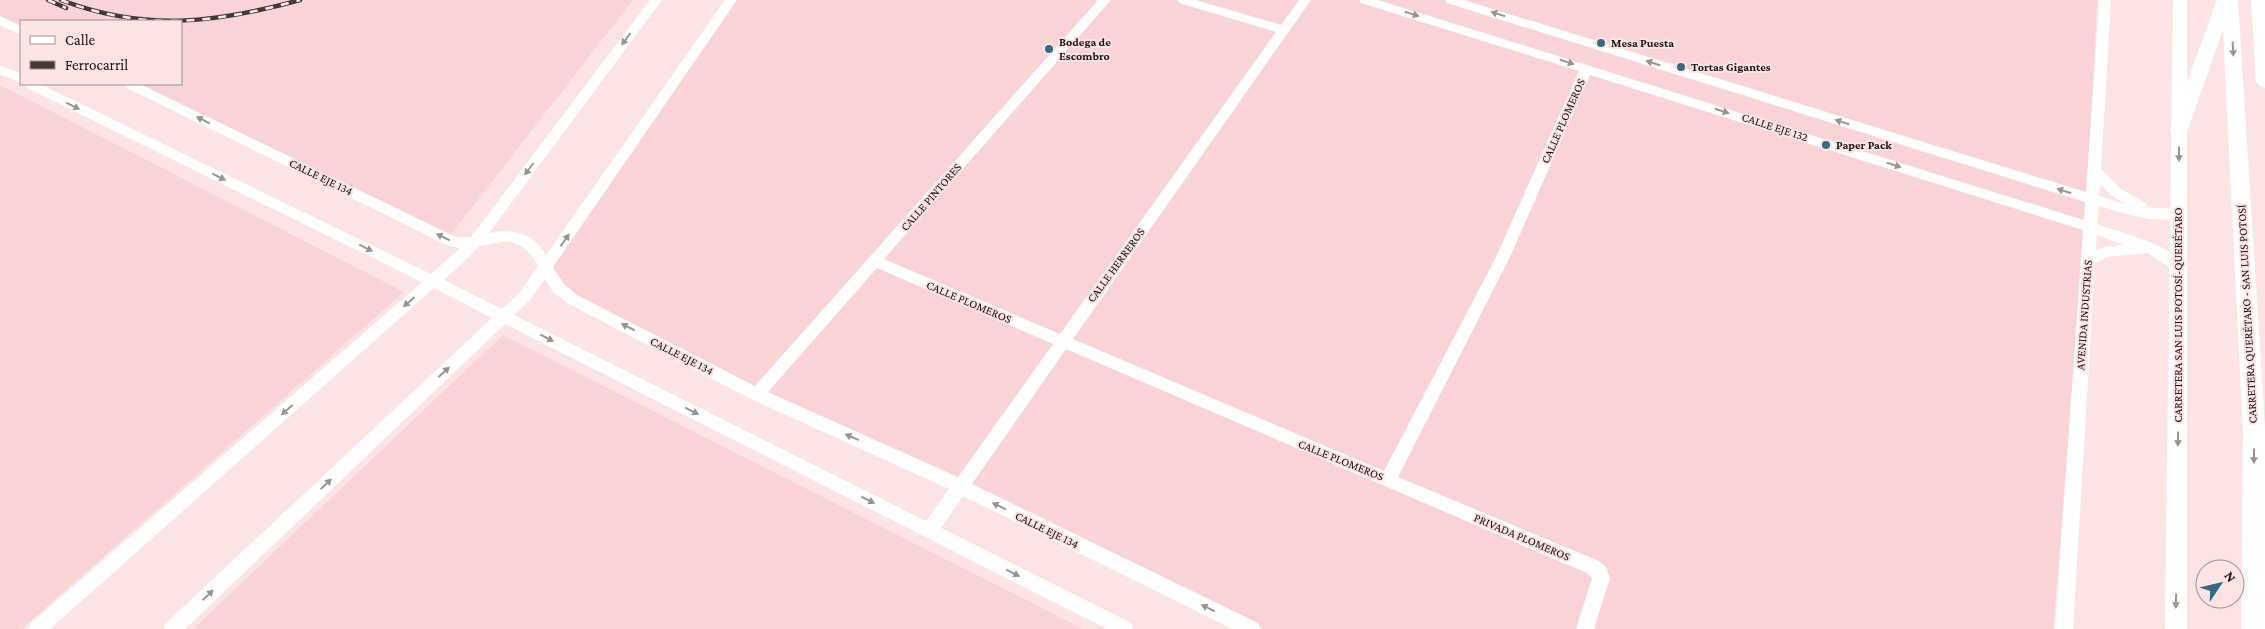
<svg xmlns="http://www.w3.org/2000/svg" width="2265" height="629" font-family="'Crimson Pro',serif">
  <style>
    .built { fill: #f9d3d5 }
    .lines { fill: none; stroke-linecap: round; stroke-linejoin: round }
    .minor { fill: #fff; fill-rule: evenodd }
    .major { fill: #fff; fill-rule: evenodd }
    .highway { fill: #fff; fill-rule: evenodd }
    .rail-casing { stroke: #443939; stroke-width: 4.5 }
    .rail { stroke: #fce4e5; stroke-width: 2.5; stroke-dasharray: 8; stroke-linecap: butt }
    .oneway { fill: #989494 }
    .poi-dot { fill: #336a85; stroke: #fce4e5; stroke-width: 2 }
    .labels { text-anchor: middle; stroke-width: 4; stroke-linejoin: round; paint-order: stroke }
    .poi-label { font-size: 12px; font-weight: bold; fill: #1a1111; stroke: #fce4e5; text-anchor: start }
    .street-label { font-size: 12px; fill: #1a1111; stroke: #fce4e5 }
  </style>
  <rect width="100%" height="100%" fill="#fce4e5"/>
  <!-- built -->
  <g class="built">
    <polygon points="0,0 633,0 449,237 134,84 181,84 181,21 21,21 21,29 0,18"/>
    <polygon points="731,0 2097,0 2089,183 2053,629 1253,629 572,299 547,267"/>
    <polygon points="0,85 404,292 21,629 0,629"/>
    <polygon points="503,335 1083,629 193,629"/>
  </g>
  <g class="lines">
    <!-- minor -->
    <g class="minor">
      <path d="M650,0H662L489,233C513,228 533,233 546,255L725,0H737L553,267L564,284L577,295L755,386L1098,0H1111L884,259L1060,334L1276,32L1179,3L1177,0H1196L1281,25L1299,0H1311L1073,339L1384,471L1496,257L1579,71L1361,3L1359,0H1378L2084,220L2085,202L1447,3L1445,0H1464L2086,192L2099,0H2111L2101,169L2121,189L2146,203L2147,208H2179L2184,209L2186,213L2184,217C2156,225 2126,214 2099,206L2097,224C2119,232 2175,246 2186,266L2184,270L2179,271L2174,270L2147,253L2107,257L2095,263L2073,629H2055L2083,230L1590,75L1510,257L1398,477L1599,561L1606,567L1610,578L1594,629H1576L1592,578L1587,573L1066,349L972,484L1258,623L1261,629H1233L963,496L941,528L1131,623L1134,629H1107L505,324L185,629H163L166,623L492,318L434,288L50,629H28L31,623L422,282L25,87L24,84H40L431,274L460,248L449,246L125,87L124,84H140L456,237H471ZM2100,185L2111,195L2125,204L2099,196ZM2097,235L2124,245L2105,247L2096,250ZM501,242C520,241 529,250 538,266L520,292L502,309L444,280L480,246ZM877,268L1053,344L958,477L768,392ZM545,279L553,292L567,303L751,399L949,489L926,521L514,315L530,300Z"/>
      <polygon points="0,16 21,26 21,35 0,25"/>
      <polygon points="0,65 21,74 21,83 0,74"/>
    </g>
    <!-- major -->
    <polygon class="major" points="2173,0 2187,0 2187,629 2165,629"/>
    <!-- highway -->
    <g class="highway">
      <polygon points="2217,0 2238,0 2265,428 2265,629 2241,629 2243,435 2223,30 2188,129 2186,134 2179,135 2172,134 2170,129"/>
      <polygon points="2251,0 2265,0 2265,88 2259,86 2256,82"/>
    </g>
    <!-- rail casing -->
    <g class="rail-casing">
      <g id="rail">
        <polyline points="48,0 66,8"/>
        <path d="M61,0C145,32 216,23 300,0"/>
      </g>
    </g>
    <!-- rail -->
    <use href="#rail" class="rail"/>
  </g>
  <!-- one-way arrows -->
  <defs><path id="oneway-solid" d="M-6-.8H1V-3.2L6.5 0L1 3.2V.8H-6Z" transform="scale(1.25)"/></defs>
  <g class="oneway">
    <use href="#oneway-solid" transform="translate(1412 14) rotate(17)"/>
    <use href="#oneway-solid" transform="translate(1498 14) rotate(-163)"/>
    <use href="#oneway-solid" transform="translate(626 39) rotate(127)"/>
    <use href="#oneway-solid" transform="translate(2233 49) rotate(87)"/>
    <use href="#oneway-solid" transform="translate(1567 62) rotate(17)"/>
    <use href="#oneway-solid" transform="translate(1653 63) rotate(-163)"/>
    <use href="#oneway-solid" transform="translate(73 106) rotate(26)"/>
    <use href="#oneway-solid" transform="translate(1722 111) rotate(18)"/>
    <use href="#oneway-solid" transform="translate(203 120) rotate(-154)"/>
    <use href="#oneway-solid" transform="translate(1842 122) rotate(-163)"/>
    <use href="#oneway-solid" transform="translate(2179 154) rotate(90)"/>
    <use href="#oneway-solid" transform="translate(1894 165) rotate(18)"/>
    <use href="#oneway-solid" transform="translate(529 169) rotate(127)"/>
    <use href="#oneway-solid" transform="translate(219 177) rotate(26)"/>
    <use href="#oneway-solid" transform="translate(2064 191) rotate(-163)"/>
    <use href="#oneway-solid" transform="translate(443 237) rotate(-154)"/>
    <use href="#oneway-solid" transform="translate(565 240) rotate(-55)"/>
    <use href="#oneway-solid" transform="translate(366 248) rotate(26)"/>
    <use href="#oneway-solid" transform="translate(409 302) rotate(139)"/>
    <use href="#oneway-solid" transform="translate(628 327) rotate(-153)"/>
    <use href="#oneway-solid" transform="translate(547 338) rotate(27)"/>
    <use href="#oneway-solid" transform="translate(444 372) rotate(-43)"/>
    <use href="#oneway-solid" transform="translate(287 410) rotate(139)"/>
    <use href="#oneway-solid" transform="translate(692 411) rotate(27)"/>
    <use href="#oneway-solid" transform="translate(852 437) rotate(-156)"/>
    <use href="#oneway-solid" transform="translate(2178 439) rotate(91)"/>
    <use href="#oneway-solid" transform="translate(2254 456) rotate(90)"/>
    <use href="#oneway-solid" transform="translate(326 484) rotate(-43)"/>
    <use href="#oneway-solid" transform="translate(868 500) rotate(27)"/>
    <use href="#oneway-solid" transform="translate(999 506) rotate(-154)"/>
    <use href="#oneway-solid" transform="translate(1013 573) rotate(27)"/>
    <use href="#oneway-solid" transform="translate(208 595) rotate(-43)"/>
    <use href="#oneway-solid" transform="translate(2176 601) rotate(91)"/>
    <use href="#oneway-solid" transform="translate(1208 608) rotate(-154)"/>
  </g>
  <!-- markers -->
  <g class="poi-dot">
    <circle cx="1601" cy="43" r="5"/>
    <circle cx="1049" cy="49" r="5"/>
    <circle cx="1681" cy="67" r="5"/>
    <circle cx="1826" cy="145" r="5"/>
  </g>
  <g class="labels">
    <!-- poi labels -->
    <g class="poi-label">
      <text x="1059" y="46">Bodega de<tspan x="1059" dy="14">Escombro</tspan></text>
      <text x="1611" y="47">Mesa Puesta</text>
      <text x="1691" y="71">Tortas Gigantes</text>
      <text x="1836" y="149">Paper Pack</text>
    </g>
    <!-- street labels -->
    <g class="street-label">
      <text transform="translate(1563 121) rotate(-66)" y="4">CALLE PLOMEROS</text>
      <text transform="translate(1775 127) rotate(18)" y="4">CALLE EJE 132</text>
      <text transform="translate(321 177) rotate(26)" y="4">CALLE EJE 134</text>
      <text transform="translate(931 197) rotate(-49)" y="4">CALLE PINTORES</text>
      <text transform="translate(1116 265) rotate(-54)" y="4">CALLE HERREROS</text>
      <text transform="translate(969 302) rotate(23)" y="4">CALLE PLOMEROS</text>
      <text transform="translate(2247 314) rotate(-93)" y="4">CARRETERA QUERÉTARO - SAN LUIS POTOSÍ</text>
      <text transform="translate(2084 315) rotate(-86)" y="4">AVENIDA INDUSTRIAS</text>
      <text transform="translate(2178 315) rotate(-90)" y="4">CARRETERA SAN LUIS POTOSÍ-QUERÉTARO</text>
      <text transform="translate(682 356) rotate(27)" y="4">CALLE EJE 134</text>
      <text transform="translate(1341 460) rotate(22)" y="4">CALLE PLOMEROS</text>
      <text transform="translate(1047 530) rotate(26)" y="4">CALLE EJE 134</text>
      <text transform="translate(1522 537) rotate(23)" y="4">PRIVADA PLOMEROS</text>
    </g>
  </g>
  <!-- legend -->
  <rect x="20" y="20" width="162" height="65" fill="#fce4e5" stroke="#a29090"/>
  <rect x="30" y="36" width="25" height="8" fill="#ffffff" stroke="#a29090"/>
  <text x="65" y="45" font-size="15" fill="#1a1111">Calle</text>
  <rect x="30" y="61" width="25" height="8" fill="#443939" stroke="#a29090"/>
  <text x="65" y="70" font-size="15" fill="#1a1111">Ferrocarril</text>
  <!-- north arrow -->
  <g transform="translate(2220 584) rotate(55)"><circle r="24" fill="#fce4e5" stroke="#a29090"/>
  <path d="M0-4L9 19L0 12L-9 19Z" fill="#336a85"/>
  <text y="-8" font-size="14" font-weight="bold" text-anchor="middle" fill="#1a1111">N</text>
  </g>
</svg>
